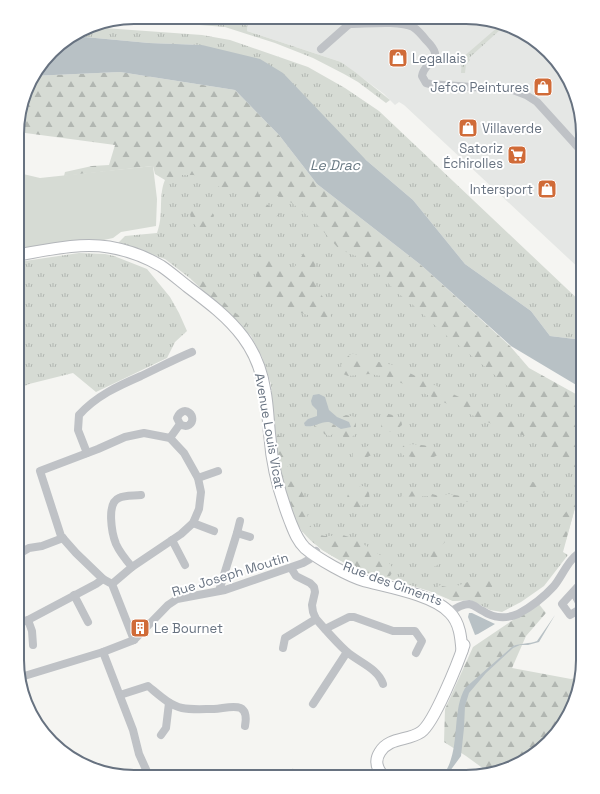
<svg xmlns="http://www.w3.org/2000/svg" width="600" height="794" font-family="'Space Grotesk',sans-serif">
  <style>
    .built { fill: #e5e7e5 }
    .grass { fill: url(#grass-tufts) }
    .forest { fill: url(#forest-firs) }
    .garden { fill: #d6dbd4 }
    .water { fill: #b8c1c5 }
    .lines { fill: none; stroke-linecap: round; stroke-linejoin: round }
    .major-casing { stroke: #b3b6ba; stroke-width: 13 }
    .minor { stroke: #bfc2c6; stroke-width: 8 }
    .major { stroke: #fff; stroke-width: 11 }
    .labels { text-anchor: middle; stroke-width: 4; stroke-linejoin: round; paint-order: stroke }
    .poi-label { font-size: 13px; fill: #677280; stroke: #fff; text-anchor: start }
    .street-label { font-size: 13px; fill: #677280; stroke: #fff }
    .water-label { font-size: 14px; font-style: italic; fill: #697983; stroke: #fff }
    .rim { fill: none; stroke: #677280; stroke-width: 2 }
  </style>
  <defs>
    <pattern id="grass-tufts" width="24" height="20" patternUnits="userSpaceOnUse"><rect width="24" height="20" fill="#d6dbd4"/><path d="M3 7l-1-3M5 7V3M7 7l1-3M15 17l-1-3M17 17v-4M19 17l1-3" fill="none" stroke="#b1b6b1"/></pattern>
    <pattern id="forest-firs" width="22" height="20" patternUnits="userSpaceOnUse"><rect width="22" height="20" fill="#d6dbd4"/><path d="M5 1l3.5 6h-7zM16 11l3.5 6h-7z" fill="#b1b6b1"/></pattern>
  </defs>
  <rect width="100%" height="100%" fill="#f5f5f2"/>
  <!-- built -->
  <polygon class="built" points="248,17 336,18 374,20 374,18 412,18 491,22 531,37 571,82 583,134 583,272 404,105 399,102 395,105 384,94 341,62 247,31"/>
  <!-- grass -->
  <g class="grass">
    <polygon points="134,17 248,17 247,31 341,62 355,72 390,100 386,103 358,82 344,74 313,58 275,43 225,27 123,19"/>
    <polygon points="499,26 501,29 469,58 470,60 467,64 466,64 465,73 461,73 462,58"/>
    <polygon points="90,27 202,35 230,40 308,67 345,88 379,111 583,304 583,340 550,336 531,311 465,264 413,200 366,160 202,45 149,43 74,36"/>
    <path d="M173,167L279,188L541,411L583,466V479L563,552L568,555L544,586L521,602L502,612L490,610L470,600L453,601L429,591L354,568L322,550L302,531L285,489L274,434L271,384L262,357L251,336L227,312L191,279L165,259L118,243L125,236L157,233C166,209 154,189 173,167Z"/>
    <polygon points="79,253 105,254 114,256 147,269 170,297 179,313 187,331 175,342 167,358 96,392 73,373 29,384 20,388 18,388 18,262"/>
  </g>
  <!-- forest -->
  <g class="forest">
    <path d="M120,72L235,90L279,135L317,184L421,265L510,346L529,368L583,398V479L566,540L564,543L553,539V532L563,530L562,516C571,508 577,496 574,483H579L582,471L571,465L553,448L540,444L532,438L503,429L388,377L369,374L348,376L343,374L341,365L348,356L353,353L365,359L393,365L488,411L508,413L520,421H531L536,415L531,407L489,370L442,332L412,304L395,291L385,279L356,256L339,249L315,222L292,203L261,188L258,190C258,201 273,208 280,214L275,218L256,203L233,188H222L194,175H181L170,183L155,174L153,166L64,176L65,172L92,166L109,165L115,145L18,132V119L32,76Z"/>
    <path d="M193,207C200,208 210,209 214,215C212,224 208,231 197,228C193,222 188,216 191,209Z"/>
    <path d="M305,251L310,252L316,264C315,267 313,270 313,273C313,289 330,301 331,317C311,319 268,306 258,286C255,281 256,264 256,258L260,255L278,259L284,268H294Z"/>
    <polygon points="191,279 201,279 233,311 245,320 247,324 243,329"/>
    <path d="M385,413L396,416L401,419L402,425C394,431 391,434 381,429L382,415Z"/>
    <polygon points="346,415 355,417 356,420 356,433 349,440 345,440 340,431 341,429 351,427 349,422 340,418"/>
    <polygon points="323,422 331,423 336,426 334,433 330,436 324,434 323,431 315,429 316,425"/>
    <path d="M274,434L282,437L287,454L288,471L292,482H297C300,489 305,497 307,504C308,512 306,521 312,528C325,542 331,533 343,535C357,539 388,557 394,570L390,576C375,578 356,569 343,562C328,554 313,545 302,531C285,509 279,462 274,434Z"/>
    <path d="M405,444C417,445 432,443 439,454C430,462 413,457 402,455L400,450Z"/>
    <polygon points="368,446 373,447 375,453 364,459 353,458 353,453"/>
    <path d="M530,481L551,488L550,491L533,495C529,492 527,490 526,484Z"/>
    <path d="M363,486L366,487L369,493L370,501L360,507L354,515L352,504L347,499C347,490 355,488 363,486Z"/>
    <polygon points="408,487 439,496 449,494 478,499 481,500 480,502 456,502 442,498 428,496 401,497"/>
    <path d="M437,540H443L445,542L440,547L439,551L441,556V562L436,566L433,567L430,566C429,556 427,546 437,540Z"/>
    <polygon points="482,577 496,578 494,584 485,596 479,599 453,601 439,594 438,585 451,588"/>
    <polygon points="538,603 546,613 526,636 512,668 571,679 579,677 563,725 518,765 488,772 466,756 444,742 445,709 473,647"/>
  </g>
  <!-- garden -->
  <polygon class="garden" points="153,166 157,199 156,226 121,232 113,238 104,240 68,242 18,250 18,171 23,174 40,178"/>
  <!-- water -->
  <g class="water">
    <polygon points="74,36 149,43 202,45 260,59 283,73 366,160 413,200 465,264 531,311 550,336 583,340 583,389 511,346 421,265 317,184 279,135 235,90 120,72 32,76 57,46"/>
    <path d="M319,394L325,397L329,410L337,417L349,422L351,427L341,429C337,427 333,423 329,422C320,421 314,428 305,426L304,423L308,419L317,416V410L312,405L311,401L313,395Z"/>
    <polygon points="469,613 472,613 495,624 478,634 475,635 468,617"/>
    <path d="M555,615L539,642L528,645H520L513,648L486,673L469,693L465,706L464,728L461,756L450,771L447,769C460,745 452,711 465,688L513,646C521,643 529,644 537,641Z"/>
  </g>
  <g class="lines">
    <!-- major casing -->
    <g class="major-casing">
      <g id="major">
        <path d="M18,255C47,250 80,242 109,247C126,250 146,257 161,266C170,272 179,280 188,287C208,302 228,317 243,337C255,353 262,372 265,391C268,406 268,423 270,438C272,466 280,495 290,521C294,531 297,540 305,548C318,559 348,576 365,581C388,587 434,595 450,613C460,623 461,638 462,651"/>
        <path d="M384,777C377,769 374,761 380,752C389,737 408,741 421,732C434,723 458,663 464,645"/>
      </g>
    </g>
    <!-- minor -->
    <g class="minor">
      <path d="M321,49L347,26L350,24C366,24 399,20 413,27C418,30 422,35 426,40C429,43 434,48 435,53C436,60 423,66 422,76L426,83L430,84L513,90L526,95L537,102L576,145L583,140"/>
      <polyline points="576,145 583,153"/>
      <path d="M170,438L180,424L177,418C184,402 199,418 189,425C186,427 183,426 180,424"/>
      <path d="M87,453L78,430L79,415C96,396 118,386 141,376C158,368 175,359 192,352"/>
      <polyline points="198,478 218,471"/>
      <polyline points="193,523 214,531"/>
      <polyline points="237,533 240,521"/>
      <polyline points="172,540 185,565"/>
      <polyline points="17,555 29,548 42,546 63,538"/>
      <path d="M132,567C126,560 120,553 116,544C112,534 106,503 119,498C125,495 134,496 141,495"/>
      <path d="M291,568L296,576L310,583L314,587L315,592L312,605L313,612L316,619C326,630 335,641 346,651C358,662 378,668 383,684"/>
      <polyline points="112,584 132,567 181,534 193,523 199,509 201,492 198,478 184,453 170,438 144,433 125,437 98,449 40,471 61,536 76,553 103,579 112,584 134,640"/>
      <polyline points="219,591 237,533 250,537"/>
      <polyline points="574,593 582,608 570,615 562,604 583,581"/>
      <polyline points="74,595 88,622"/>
      <path d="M450,612C456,608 462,604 469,604C475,605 478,609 483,611C493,618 506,619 518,614C531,607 544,597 554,586C563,575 569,557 583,551"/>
      <polyline points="28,620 32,631 33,645"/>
      <polyline points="17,624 28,620 96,584 103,579"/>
      <polyline points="325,629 349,617 354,617 393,631 415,631 422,641 416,653"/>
      <polyline points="283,648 285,638 316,619"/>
      <polyline points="103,652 133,730 139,754 149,776"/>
      <polyline points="21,677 103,652 134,640 168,605 177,599 225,590 303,563 310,559 316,551"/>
      <path d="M120,695L148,686C158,694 169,705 182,708C191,710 204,709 214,709C229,708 250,699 245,726"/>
      <polyline points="313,704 347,652"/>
      <polyline points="161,735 166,728 169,703"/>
      <polyline points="293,773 302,777"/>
    </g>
    <!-- major -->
    <use href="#major" class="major"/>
  </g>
  <!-- icons -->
  <defs>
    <g id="shop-square" transform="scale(1)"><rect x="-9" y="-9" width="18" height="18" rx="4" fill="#d06b38" stroke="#fff"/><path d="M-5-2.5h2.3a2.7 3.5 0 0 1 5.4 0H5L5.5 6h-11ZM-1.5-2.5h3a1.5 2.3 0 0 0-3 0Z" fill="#fff"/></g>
    <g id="supermarket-square" transform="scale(1)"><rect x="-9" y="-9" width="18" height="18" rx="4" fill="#d06b38" stroke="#fff"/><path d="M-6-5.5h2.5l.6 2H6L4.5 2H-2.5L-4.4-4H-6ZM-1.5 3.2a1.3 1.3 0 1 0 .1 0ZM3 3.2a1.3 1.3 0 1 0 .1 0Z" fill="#fff"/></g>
    <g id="building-square" transform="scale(1)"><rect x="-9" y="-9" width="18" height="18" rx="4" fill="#d06b38" stroke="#fff"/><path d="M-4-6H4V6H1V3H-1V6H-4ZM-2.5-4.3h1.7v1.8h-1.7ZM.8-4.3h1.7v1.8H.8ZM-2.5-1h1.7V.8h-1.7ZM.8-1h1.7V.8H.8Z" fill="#fff"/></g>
  </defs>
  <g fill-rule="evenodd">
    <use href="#shop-square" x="398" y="58"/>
    <use href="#shop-square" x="543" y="87"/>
    <use href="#shop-square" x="468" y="128"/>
    <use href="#supermarket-square" x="517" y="155"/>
    <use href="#shop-square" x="547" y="189"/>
    <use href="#building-square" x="140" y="628"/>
  </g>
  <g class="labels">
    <!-- poi labels -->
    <g class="poi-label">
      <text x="412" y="63">Legallais</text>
      <text x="529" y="92" text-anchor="end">Jefco Peintures</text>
      <text x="482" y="133">Villaverde</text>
      <text x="503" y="153" text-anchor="end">Satoriz<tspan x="503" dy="15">Échirolles</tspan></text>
      <text x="533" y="194" text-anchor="end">Intersport</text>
      <text x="154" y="633">Le Bournet</text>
    </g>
    <!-- street labels -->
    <g class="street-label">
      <text transform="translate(270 431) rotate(80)" y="5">Avenue Louis Vicat</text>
      <text transform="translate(230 574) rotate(-17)" y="5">Rue Joseph Moutin</text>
      <text transform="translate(393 583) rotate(20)" y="5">Rue des Ciments</text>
    </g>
    <!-- water labels -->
    <g class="water-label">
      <text x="335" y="170">Le Drac</text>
    </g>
  </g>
  <!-- crop -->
  <path d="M0 0H600V794H0ZM134 24H466A110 110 0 0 1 576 134V660A110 110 0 0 1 466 770H134A110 110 0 0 1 24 660V134A110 110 0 0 1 134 24Z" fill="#fff" fill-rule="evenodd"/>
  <path class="rim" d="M134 24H466A110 110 0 0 1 576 134V660A110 110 0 0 1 466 770H134A110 110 0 0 1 24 660V134A110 110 0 0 1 134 24Z"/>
</svg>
